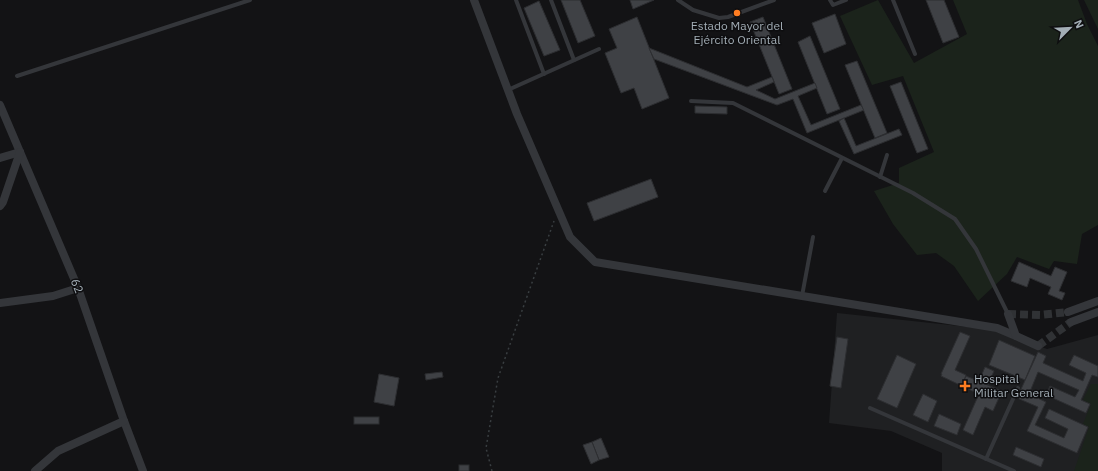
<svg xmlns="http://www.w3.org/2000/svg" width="1098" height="471" font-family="'IBM Plex Sans',sans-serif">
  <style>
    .built { fill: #1f2022 }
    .green { fill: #1b231b }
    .building { fill: #3f4145; stroke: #2d2e31 }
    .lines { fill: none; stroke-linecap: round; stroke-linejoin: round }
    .minor-tunnel { stroke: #303235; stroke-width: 8; stroke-dasharray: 8 4; stroke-linecap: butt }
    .path { stroke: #393e41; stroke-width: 1.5; stroke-dasharray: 2 3; stroke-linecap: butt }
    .service { stroke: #34363a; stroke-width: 4 }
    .minor { stroke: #34363a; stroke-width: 8 }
    .poi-dot { fill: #ff7d21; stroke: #0e0e10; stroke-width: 1.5 }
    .labels { text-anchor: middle; stroke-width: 3; stroke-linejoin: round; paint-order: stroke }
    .poi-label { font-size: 12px; fill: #a3aeb6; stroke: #0e0e10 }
    .street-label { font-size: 12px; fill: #a3aeb6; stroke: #0e0e10 }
  </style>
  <rect width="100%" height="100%" fill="#131315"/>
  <!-- built -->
  <polygon class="built" points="837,313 997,330 1047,349 1098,335 1098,471 942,471 942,453 891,431 829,423"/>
  <!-- green -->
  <g class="green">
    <polygon points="878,0 914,63 967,34 953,0 1078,0 1087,24 1098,46 1098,225 1082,234 1077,264 1054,261 1049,269 1017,257 1007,274 978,301 954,266 936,253 917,255 893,224 874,191 899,183 899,168 934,152 903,76 872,85 840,16"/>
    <polygon points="1084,0 1098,0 1098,29"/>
    <polygon points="1091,384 1098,384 1098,471 1074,471 1089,427 1083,424 1091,404 1083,400"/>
  </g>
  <!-- building -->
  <g class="building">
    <polygon points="561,0 580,0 595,36 578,43"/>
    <polygon points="630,0 654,0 633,9"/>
    <polygon points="926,0 944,0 959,37 943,43"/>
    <polygon points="539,1 560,50 544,56 524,8"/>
    <polygon points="835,14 846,44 824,53 812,23"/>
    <polygon points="637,17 669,98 642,109 634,88 621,93 605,53 617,48 609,29"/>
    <polygon points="763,17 792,89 779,94 750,22"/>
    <polygon points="810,36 840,109 827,114 798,42"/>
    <polygon points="649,48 747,87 772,77 774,82 756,90 775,99 815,83 817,88 798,96 811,125 861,105 864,110 807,133 793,99 777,105 654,59"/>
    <polygon points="857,61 887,133 875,138 845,65"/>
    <polygon points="901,82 928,149 917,153 890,86"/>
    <polygon points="695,106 727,107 727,114 695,113"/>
    <polygon points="844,118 856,146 899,129 902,135 854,154 839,121"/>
    <polygon points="651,179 658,197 594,221 587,203"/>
    <polygon points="1019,262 1051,276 1055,267 1067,272 1059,291 1065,293 1062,300 1048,294 1051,287 1030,278 1027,287 1011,281"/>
    <polygon points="960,332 970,336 955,370 966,375 962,386 941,376 942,374 941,374"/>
    <polygon points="837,337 848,339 841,388 830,386"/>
    <polygon points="999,340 1035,356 1025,380 989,365"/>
    <polygon points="1038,352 1046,356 1043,363 1083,381 1086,373 1069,365 1074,355 1098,366 1098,377 1092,375 1081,400 1090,404 1086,413 1046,395 1050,386 1075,397 1079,390 1038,372 1029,394 1046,402 1035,425 1064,438 1068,429 1045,418 1049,409 1088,427 1077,453 1027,431 1038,407 1017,398"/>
    <polygon points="897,355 916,364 897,408 877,399"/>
    <polygon points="985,367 994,371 988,385 979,381"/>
    <polygon points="442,372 443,377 426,380 425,374"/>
    <polygon points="379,374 399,378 394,406 374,402"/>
    <polygon points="966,376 1002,391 993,411 985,407 973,435 963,430 979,394 962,386"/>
    <polygon points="923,394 937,401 928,422 913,415"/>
    <polygon points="939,414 961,424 957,435 934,426"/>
    <rect x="354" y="417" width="25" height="7"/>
    <polygon points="601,438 609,457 599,460 592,442"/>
    <polygon points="592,442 599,460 591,464 583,445"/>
    <polygon points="1016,447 1044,459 1041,467 1013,455"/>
    <rect x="459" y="465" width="10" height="6"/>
  </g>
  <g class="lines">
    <!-- minor-tunnel -->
    <g class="minor-tunnel">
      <polyline points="1008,314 1040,315 1068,312"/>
      <polyline points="1038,346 1071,322"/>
    </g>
    <!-- path -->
    <polyline class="path" points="492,471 486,448 498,378 554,221"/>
    <!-- service -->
    <g class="service">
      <polyline points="516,0 544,74"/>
      <polyline points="551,0 574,60"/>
      <polyline points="678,0 693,10 719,18 728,17 774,0"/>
      <polyline points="830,0 833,5 846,0"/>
      <polyline points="893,0 915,54"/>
      <polyline points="17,76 250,0"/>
      <polyline points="508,90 599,49"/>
      <polyline points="691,101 733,103 913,193 955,219 976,249 1008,314"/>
      <polyline points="880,177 887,155"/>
      <polyline points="825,191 842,158"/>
      <polyline points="802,296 813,237"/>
      <polyline points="870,408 1014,471"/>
      <polyline points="986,459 1018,388"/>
    </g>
    <!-- minor -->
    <g class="minor">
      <polyline points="474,0 517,114 570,237 595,262 997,328 1016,336"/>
      <polyline points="0,105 78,288 124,421 143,471"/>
      <polyline points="0,158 20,152"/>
      <polyline points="0,206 3,202 20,152"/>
      <polyline points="0,303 53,296 78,288"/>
      <polyline points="1068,312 1098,301"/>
      <polyline points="1008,314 1016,336 1038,346"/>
      <polyline points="1071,322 1098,312"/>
      <polyline points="35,471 58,451 124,421"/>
    </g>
  </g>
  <!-- markers -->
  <g class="poi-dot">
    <circle cx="737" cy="13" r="4"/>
    <path d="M963 380h4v4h4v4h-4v4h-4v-4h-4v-4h4z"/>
  </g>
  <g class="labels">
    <!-- poi labels -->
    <g class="poi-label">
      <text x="737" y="30">Estado Mayor del<tspan x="737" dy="14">Ejército Oriental</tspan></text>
      <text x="974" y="383" text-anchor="start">Hospital<tspan x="974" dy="14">Militar General</tspan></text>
    </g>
    <!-- street labels -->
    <g class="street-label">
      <text transform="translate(77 286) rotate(68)" y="4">62</text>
    </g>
  </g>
  <!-- north arrow -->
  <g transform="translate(1070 28) rotate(66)" stroke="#0e0e10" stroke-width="3" paint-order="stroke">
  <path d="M0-3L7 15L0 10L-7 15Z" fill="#a3aeb6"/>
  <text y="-6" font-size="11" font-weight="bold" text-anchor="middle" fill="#a3aeb6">N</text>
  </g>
</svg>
